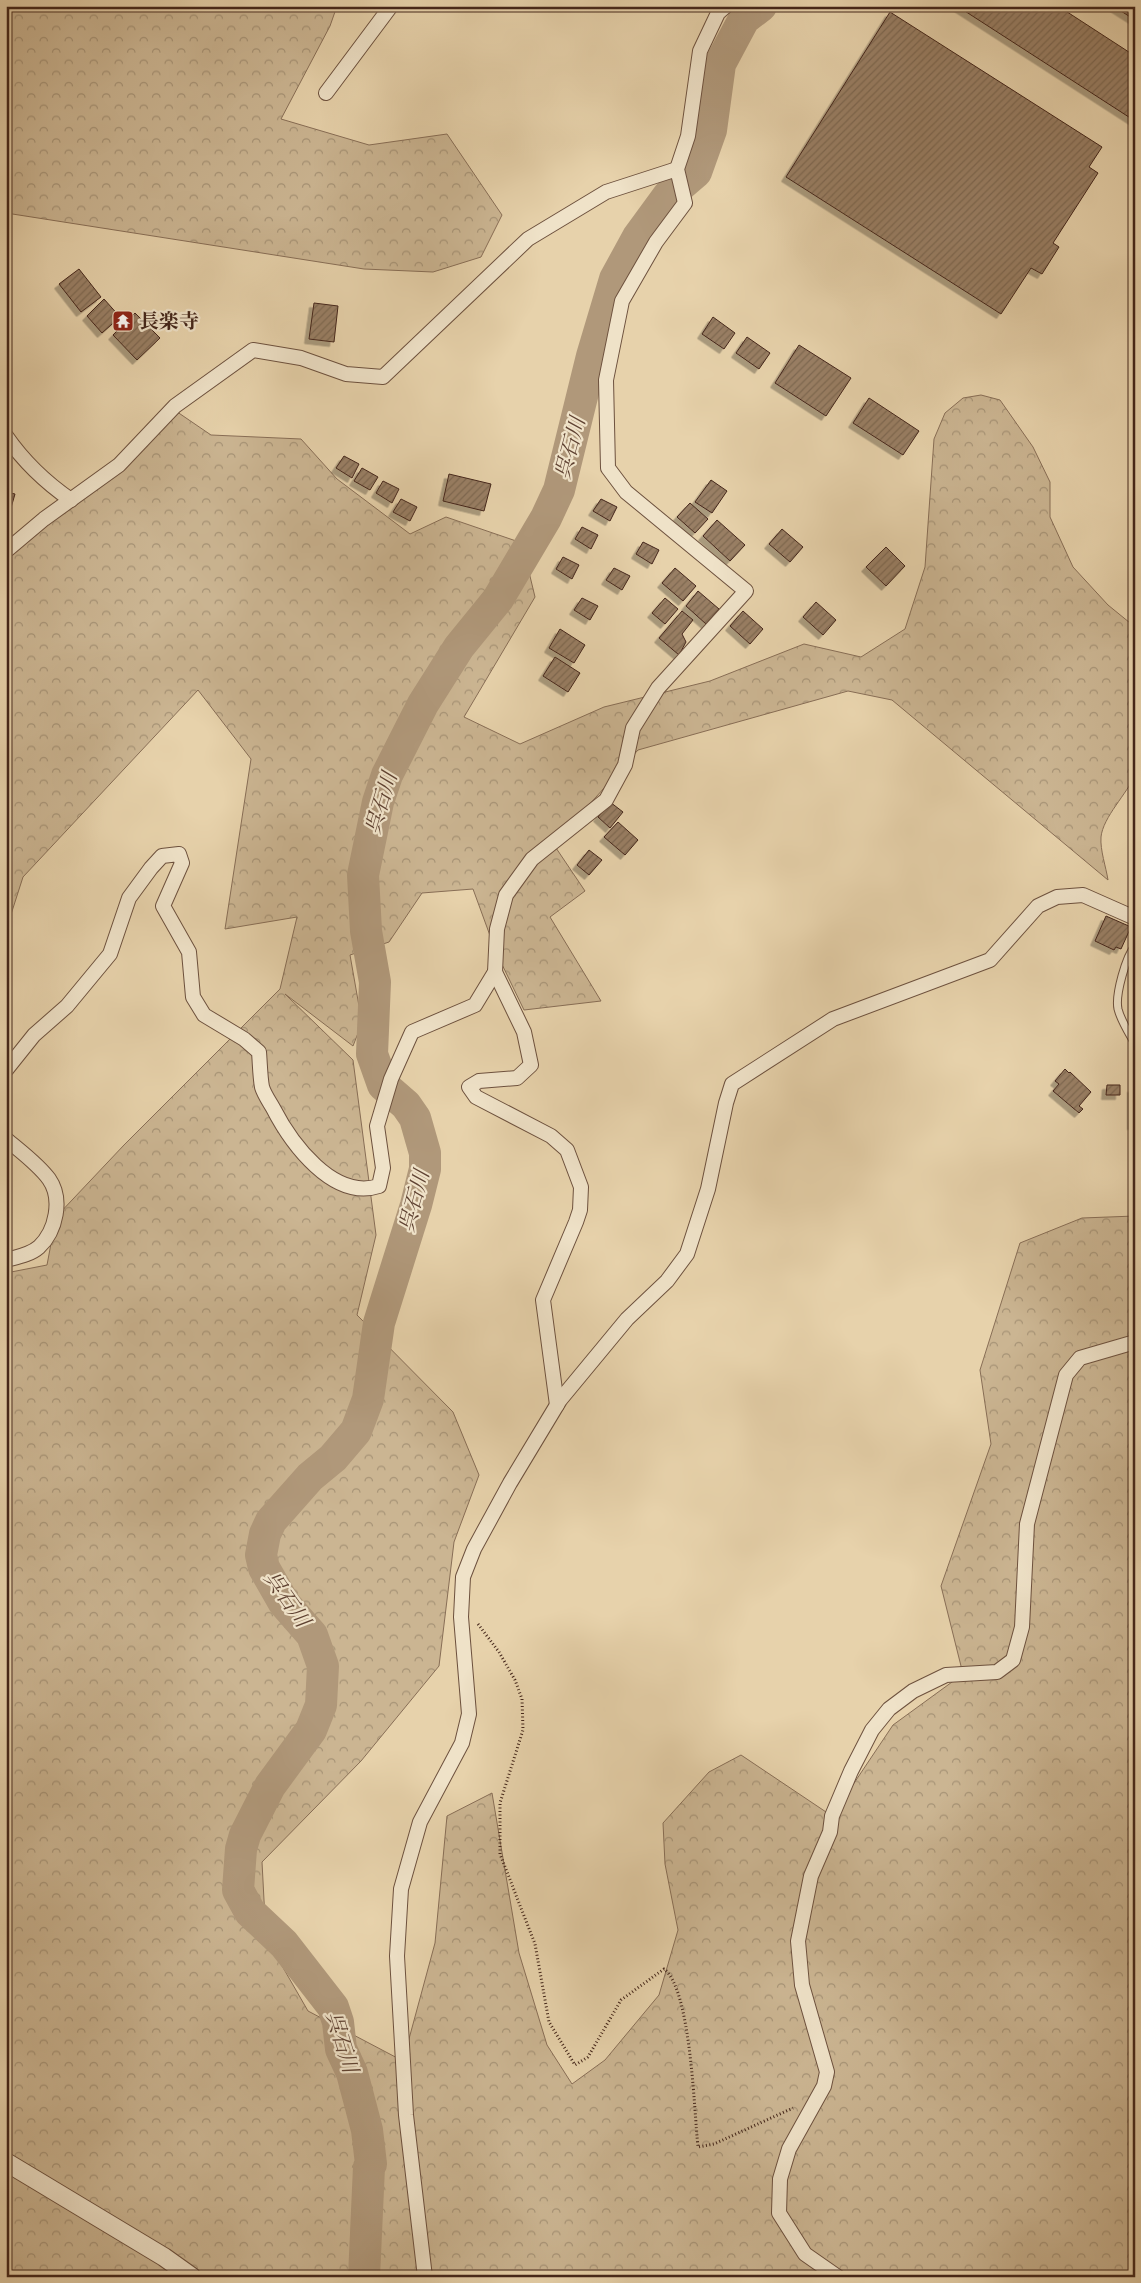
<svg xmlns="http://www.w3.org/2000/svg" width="1141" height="2283" font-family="'Sorts Mill Goudy','Noto Serif JP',serif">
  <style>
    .forest { fill: url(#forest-crowns); stroke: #886e56 }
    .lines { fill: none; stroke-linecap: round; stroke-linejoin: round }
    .river { stroke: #b0987a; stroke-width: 32 }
    .building { fill: url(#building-hatch); stroke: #44261a; filter: url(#shadow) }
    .service-casing { stroke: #6d513e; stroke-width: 9 }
    .minor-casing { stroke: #6d513e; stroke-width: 16 }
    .tertiary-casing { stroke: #6d513e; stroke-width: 20 }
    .path { stroke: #44261a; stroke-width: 3; stroke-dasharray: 1 2.5; stroke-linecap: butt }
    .service { stroke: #efe2c8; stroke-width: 7 }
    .minor { stroke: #efe2c8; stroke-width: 14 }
    .tertiary { stroke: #efe2c8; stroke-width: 18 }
    .labels { text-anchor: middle; stroke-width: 4.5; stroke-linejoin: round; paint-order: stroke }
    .poi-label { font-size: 20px; font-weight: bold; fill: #44261a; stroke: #efe2c8; text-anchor: start }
    .water-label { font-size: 21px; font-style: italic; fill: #5f4232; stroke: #efe2c8 }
  </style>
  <defs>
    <pattern id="forest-crowns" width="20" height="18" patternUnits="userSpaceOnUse" patternTransform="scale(1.25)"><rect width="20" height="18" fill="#cbb592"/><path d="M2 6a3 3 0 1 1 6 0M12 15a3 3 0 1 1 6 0" fill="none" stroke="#a69376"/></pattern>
    <pattern id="building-hatch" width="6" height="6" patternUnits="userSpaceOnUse" patternTransform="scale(1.25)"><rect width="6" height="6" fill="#997f65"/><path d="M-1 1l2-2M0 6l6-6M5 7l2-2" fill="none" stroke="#7e6852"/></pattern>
    <filter id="shadow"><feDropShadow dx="-4.5" dy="4.5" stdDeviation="0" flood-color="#0004"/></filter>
  </defs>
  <rect width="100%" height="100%" fill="#e7d2ab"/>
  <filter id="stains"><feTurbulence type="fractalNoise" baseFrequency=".004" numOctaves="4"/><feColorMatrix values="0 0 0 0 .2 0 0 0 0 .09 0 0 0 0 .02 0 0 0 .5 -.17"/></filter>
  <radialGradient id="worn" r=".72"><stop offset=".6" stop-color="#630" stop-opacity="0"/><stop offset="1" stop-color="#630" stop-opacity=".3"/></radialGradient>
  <!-- forest -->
  <g class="forest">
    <polygon points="6,6 337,6 330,26 281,119 369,145 447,134 502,215 481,257 433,272 364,269 6,213"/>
    <path d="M981,395L1000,400L1033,447L1050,482V517L1073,567L1108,605L1135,627V775C1127,794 1103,817 1101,837C1100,850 1106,867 1108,880L892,700L848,691L638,750L588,806L552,842L585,891L550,917L601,1001L524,1010L496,952L473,889L422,893L389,942L350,955L362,1023L353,1046L285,994L353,1060L376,1235L357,1315L453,1412L479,1475L454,1542L439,1666L361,1761L262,1862L266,1938L308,2011L403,2061L435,1943L447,1816L492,1793L519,1953L547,2045L572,2084L605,2060L659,1995L678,1930L665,1864L663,1823L709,1772L741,1755L832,1816L893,1725L963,1674L941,1586L991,1444L980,1370L1020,1243L1082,1218L1135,1216V2277H6V1273L47,1265L56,1217L124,1145L280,989L297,917L225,929L251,759L198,690L23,877L6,930V550L104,475L167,405L211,435L301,439L337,479L410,534L446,517L522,543L535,597L464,717L520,744L604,707L710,681L804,644L861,657L905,629L925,567L934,439L945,413L963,398Z"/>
  </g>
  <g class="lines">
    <!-- river -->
    <polyline class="river" points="364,2277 369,2167 371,2164 367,2130 352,2073 341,2049 338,2022 333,2007 284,1944 250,1912 238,1890 241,1849 245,1835 270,1786 311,1730 321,1705 323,1666 312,1635 284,1603 264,1568 261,1555 265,1534 271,1521 310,1477 333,1458 356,1431 368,1399 379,1323 416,1205 425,1169 425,1153 415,1118 406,1105 383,1085 372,1054 375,982 366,931 363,875 378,802 387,775 423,704 459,647 498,599 546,518 559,490 592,356 615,279 638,237 668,196 696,172 711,130 720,64 744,19 761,6"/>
  </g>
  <!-- building -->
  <g class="building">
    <polygon points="957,6 1058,6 1135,56 1135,121"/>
    <polygon points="1113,6 1135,6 1135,20"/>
    <polygon points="890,12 1102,147 1089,167 1098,173 1053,243 1059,247 1042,274 1031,268 1001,314 786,177"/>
    <polygon points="79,269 101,297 81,312 59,284"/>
    <polygon points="104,299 120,317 102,333 87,316"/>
    <polygon points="314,303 338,306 334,342 309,339"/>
    <polygon points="135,313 160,338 137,360 113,335"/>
    <polygon points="713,317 735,333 724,349 702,334"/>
    <polygon points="747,337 770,353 759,369 736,353"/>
    <polygon points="799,345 851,378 826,416 775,383"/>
    <polygon points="869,398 919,431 903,455 853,423"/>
    <polygon points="344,456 359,464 352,478 336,468"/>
    <polygon points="362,468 378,477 370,490 354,481"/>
    <polygon points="449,474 491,484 484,511 443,501"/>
    <polygon points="711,480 727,491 712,513 695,502"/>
    <polygon points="383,481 399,489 392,503 376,493"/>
    <polygon points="6,492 15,494 6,525"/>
    <polygon points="401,499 417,507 410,521 393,512"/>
    <polygon points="601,499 617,507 610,521 593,511"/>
    <polygon points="690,503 708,519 695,533 677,517"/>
    <polygon points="717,520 745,545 730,561 703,536"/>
    <polygon points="582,527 598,535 591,549 575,539"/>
    <polygon points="782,529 803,547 790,562 769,544"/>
    <polygon points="643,542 659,550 652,564 636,554"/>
    <polygon points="886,547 905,566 886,586 866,567"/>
    <polygon points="563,557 579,565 572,579 556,569"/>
    <polygon points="614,568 630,576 622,590 606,580"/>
    <polygon points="675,568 696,586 683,601 662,583"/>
    <polygon points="698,591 719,609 706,624 686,606"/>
    <polygon points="582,598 598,606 590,620 574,610"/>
    <polygon points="665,598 678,609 665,624 652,613"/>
    <polygon points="816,602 836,620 823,635 803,617"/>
    <polygon points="682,611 693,620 682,634 686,642 679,655 659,638"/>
    <polygon points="743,611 763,629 750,644 730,626"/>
    <polygon points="560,629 585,645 574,663 549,648"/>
    <polygon points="555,657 580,673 568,692 543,676"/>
    <polygon points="610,802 623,812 610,828 598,817"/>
    <polygon points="618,822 638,840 625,855 604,837"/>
    <polygon points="589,850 602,860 589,875 577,865"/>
    <polygon points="1106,916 1131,927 1121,949 1116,947 1114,950 1095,941"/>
    <polygon points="1065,1069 1069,1073 1070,1072 1091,1092 1079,1106 1083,1109 1079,1113 1053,1091 1059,1084 1055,1081"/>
    <polygon points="1107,1085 1120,1085 1120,1095 1106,1095"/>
    <rect x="1132" y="1088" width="3" height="37"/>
  </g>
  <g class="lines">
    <!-- service casing -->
    <g class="service-casing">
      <path id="service" d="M1135,946C1126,956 1115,995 1118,1009C1121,1021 1129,1033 1135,1044"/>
    </g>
    <!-- minor casing -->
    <g class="minor-casing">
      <g id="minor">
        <polyline points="326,93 391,6"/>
        <path d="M6,436C24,462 45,482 71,500"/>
        <polyline points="6,551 44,519 119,465 175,406 253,350 301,358 346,374 383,377 528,239 606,192 677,169"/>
        <polyline points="495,972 524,1032 531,1065 517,1078 479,1081 469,1087 476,1097 551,1136 567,1150 581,1187 580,1210 576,1222 543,1300 557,1405"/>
        <path d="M6,1070L34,1035L67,1006L110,954L129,898L151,868L162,856L179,854L182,863L163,906L189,952L193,997L204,1015L244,1039L259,1052C260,1064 260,1076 262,1087C264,1094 269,1101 273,1108C291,1143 333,1201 379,1186L383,1168L377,1126L391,1079L412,1032L475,1005L495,972L497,929L506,895L532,859L606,800L625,765L633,728L658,688L746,591L626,492L608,468L606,380L622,301L656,242L685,203L677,169L688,136L700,51L718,13L726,6"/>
        <path d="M6,1139C20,1151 38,1164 49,1179C63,1199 56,1231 39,1247C30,1255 17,1257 6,1260"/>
        <polyline points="425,2277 406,2115 397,1956 401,1889 420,1822 462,1743 469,1714 461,1617 463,1577 474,1549 510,1483 560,1400 627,1319 667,1281 687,1254 708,1189 726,1103 732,1084 833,1019 990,960 1038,906 1057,897 1083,895 1135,918"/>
        <polyline points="838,2277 805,2254 779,2213 780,2179 789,2149 824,2086 827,2072 802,1985 798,1941 811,1876 830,1832 832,1816 851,1771 872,1730 889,1709 913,1691 946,1675 997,1672 1013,1660 1022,1627 1027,1524 1066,1375 1080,1358 1135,1342"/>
      </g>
    </g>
    <!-- tertiary casing -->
    <g class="tertiary-casing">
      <polyline id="tertiary" points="6,2162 164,2257 192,2277"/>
    </g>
    <!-- path -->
    <path class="path" d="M478,1624L499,1652L515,1680L522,1699L523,1730L500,1803V1854L535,1944L549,2022L575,2065L588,2057L621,2000L664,1969C691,1989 694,2111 698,2147L714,2144L793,2108"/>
    <!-- service -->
    <use href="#service" class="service"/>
    <!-- minor -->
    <use href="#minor" class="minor"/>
    <!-- tertiary -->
    <use href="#tertiary" class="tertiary"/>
  </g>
  <!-- icons -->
  <defs>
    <g id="temple-square" transform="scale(1.125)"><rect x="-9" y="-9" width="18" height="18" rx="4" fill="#8f2418" stroke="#efe2c8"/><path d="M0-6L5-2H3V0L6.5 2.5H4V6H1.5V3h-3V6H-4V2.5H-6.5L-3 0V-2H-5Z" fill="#fff"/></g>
  </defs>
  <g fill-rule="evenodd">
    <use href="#temple-square" x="123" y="321"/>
  </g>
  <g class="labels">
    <!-- poi labels -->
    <g class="poi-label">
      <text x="139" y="328">長楽寺</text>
    </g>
    <!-- water labels -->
    <g class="water-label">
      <text transform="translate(570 448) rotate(-75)" y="7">呉石川</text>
      <text transform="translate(381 803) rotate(-73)" y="7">呉石川</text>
      <text transform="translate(414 1201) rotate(-75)" y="7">呉石川</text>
      <text transform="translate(287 1599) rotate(55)" y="7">呉石川</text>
      <text transform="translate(342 2042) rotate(73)" y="7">呉石川</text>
    </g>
  </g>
  <!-- margin -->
  <rect width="1141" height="2283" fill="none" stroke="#e7d2ab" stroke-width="25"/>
  <rect x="8" y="8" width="1126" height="2268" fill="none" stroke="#44261a" stroke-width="2.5"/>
  <rect x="12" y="12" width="1116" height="2258" fill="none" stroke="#44261a"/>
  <rect width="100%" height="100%" filter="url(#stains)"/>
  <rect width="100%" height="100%" fill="url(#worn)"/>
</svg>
